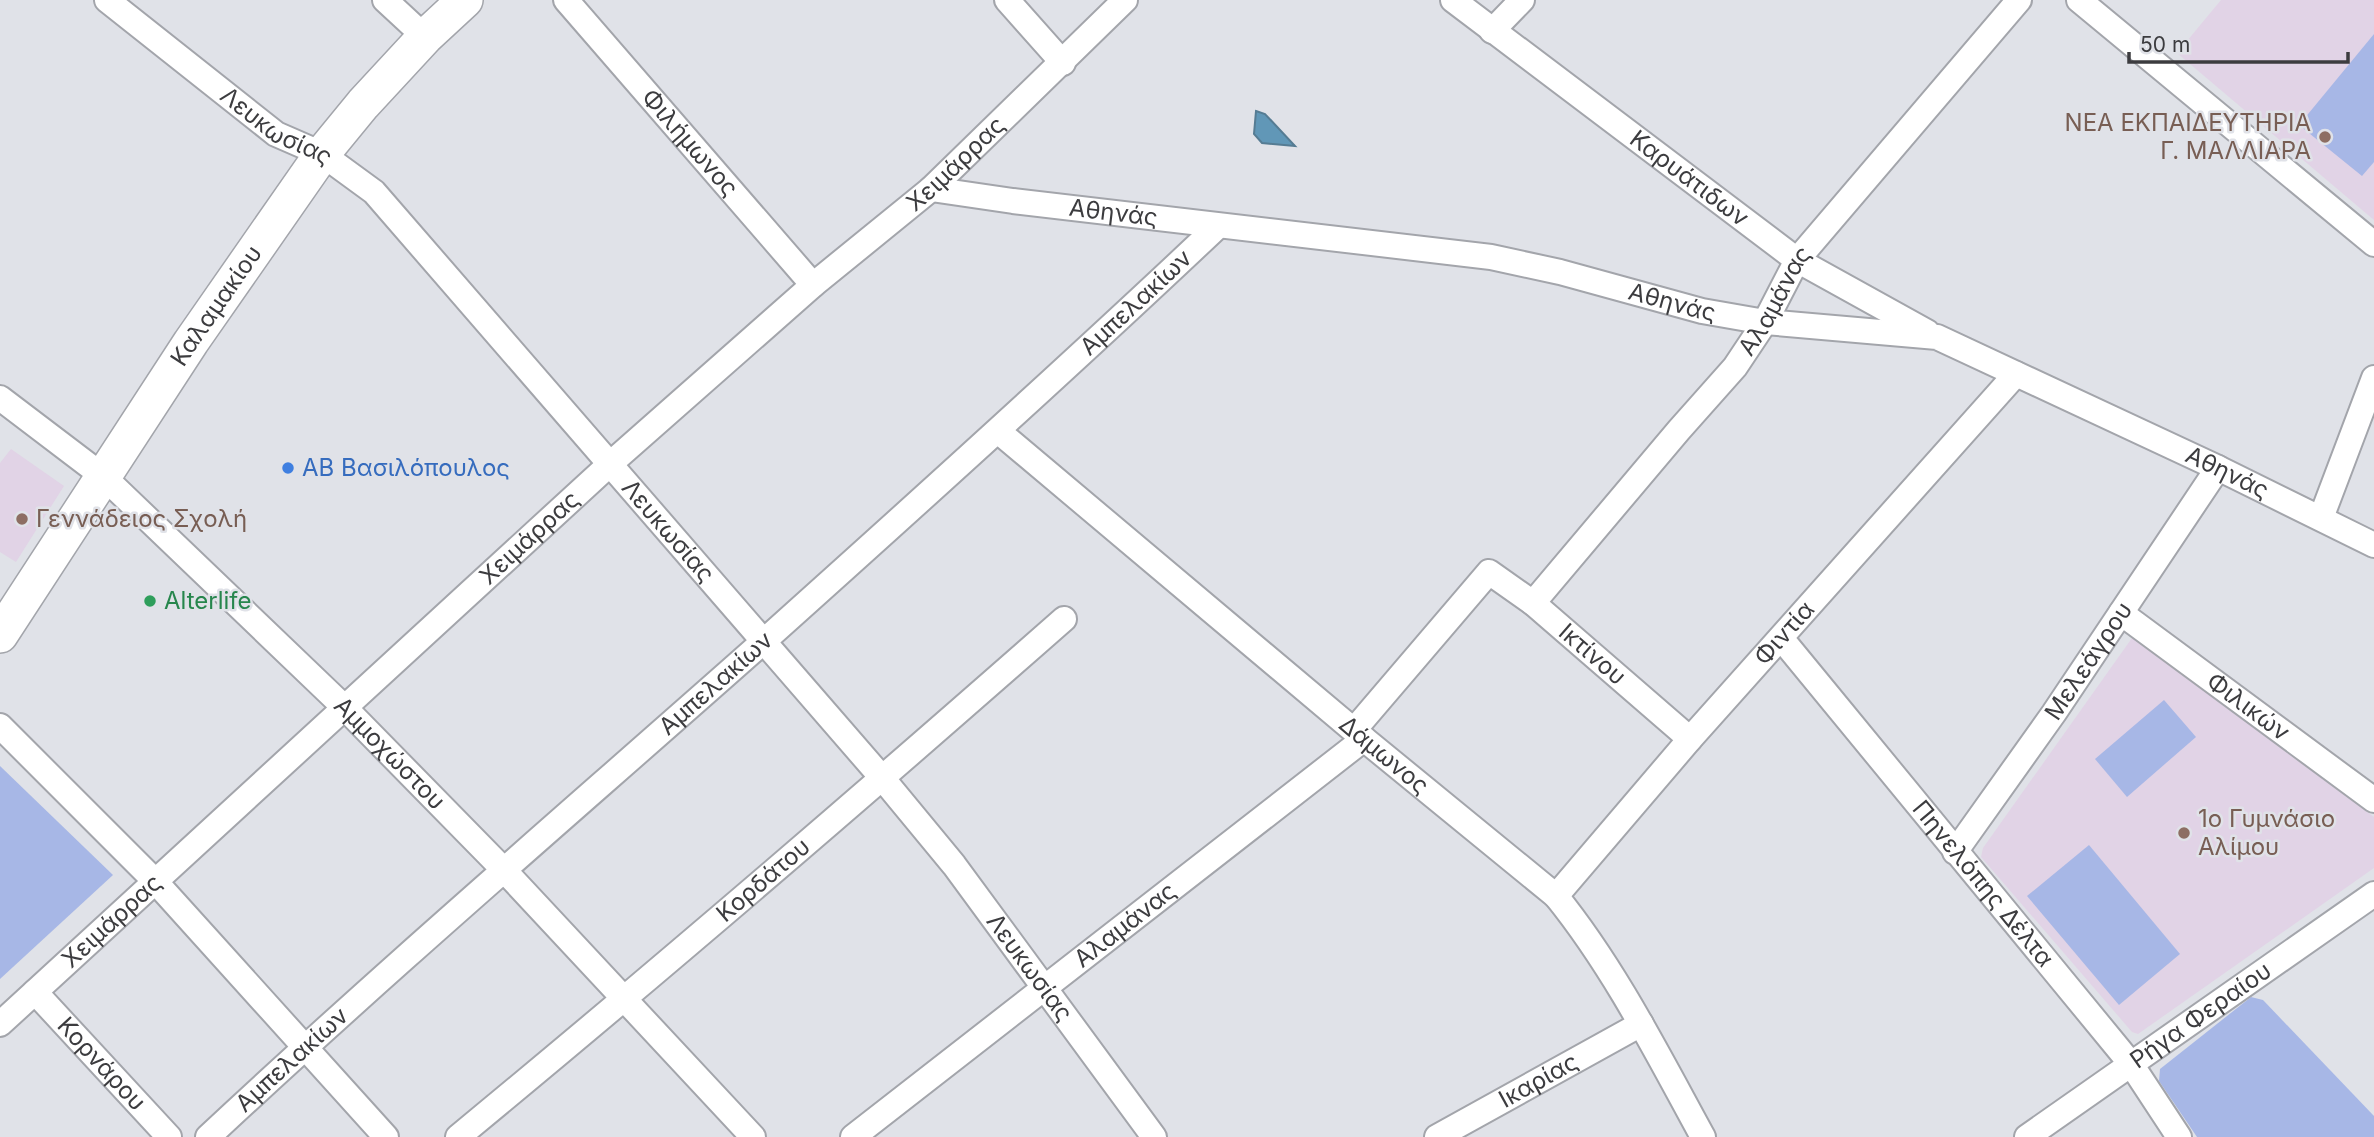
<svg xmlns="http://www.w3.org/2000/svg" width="2374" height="1137" font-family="Inter,sans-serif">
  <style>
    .education { fill: #e1d3e6 }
    .green { fill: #a7b7e6 }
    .water { fill: #6197b7; stroke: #567c93; stroke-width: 2 }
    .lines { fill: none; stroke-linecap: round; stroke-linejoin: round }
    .minor-casing { stroke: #a3a5ab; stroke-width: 28 }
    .secondary-casing { stroke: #a3a5ab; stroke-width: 38 }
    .minor { stroke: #fff; stroke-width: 24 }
    .secondary { stroke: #fff; stroke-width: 35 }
    .education-dot { fill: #8d6e63; stroke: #e0e2e8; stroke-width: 2.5 }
    .shop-dot { fill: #3f7fe0; stroke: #e0e2e8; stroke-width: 2.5 }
    .leisure-dot { fill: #2e9e5b; stroke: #e0e2e8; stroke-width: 2.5 }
    .labels { text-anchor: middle; stroke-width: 5; stroke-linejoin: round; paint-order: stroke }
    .education-label { font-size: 24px; fill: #785e54; stroke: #e0e2e8; text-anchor: start }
    .street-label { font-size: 24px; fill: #3c3c3f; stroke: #e0e2e8 }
    .shop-label { font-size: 24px; fill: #366cbe; stroke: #e0e2e8; text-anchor: start }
    .leisure-label { font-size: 24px; fill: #27864d; stroke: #e0e2e8; text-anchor: start }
  </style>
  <rect width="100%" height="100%" fill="#e0e2e8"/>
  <!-- education -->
  <g class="education">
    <polygon points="2221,0 2374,0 2374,220 2177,53"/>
    <polygon points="11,449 64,486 16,562 0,552 0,463"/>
    <polygon points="2132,638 2374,817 2374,868 2138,1034 2132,1032 1981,857 1983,848"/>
  </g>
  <!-- green -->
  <g class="green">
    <polygon points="2374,34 2374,162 2362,176 2299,125"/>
    <polygon points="2164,700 2196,737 2127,797 2095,759"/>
    <polygon points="0,766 113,875 0,979"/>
    <polygon points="2089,845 2180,954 2119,1005 2027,896"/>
    <polygon points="2251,997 2263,1000 2374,1116 2374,1137 2197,1137 2159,1081 2160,1069"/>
  </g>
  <!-- water -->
  <polygon class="water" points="1256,111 1265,114 1295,146 1262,143 1254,134"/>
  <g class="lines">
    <!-- minor casing -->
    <g class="minor-casing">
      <g id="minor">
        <path id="s1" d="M107,0L276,134L322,154L374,192L883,779L954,865L1154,1137"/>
        <polyline points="385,0 425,37"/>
        <path id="s2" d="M566,0L813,285"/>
        <polyline points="1007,0 1063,63"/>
        <path id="s3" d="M1453,0L1797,260L1927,332"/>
        <polyline points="2079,0 2374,244"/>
        <polyline points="1492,31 1522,0"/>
        <path id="s4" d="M931,189L1013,201L1491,257L1560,272L1702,311L1765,322L1937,337L2218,468L2374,545"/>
        <path id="s5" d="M0,398L104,477L345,708L503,869L753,1137"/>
        <path id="s6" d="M998,431L1364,739L1556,896C1615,969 1658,1055 1703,1137"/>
        <polyline points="2321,518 2374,378"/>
        <path id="s7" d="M1533,603L1679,430L1735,367L1765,322L1797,260L2019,0"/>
        <path id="s8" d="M2121,613L2374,800"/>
        <path id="s9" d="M1781,638L2131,1064L2179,1137"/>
        <polyline points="0,726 154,880 386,1137"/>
        <path id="s10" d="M1354,730L1489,572L1533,603L1690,739"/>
        <path id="s11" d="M1955,852L2054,713L2218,468"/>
        <path id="s12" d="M1556,896L1690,739L2016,374"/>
        <path id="s13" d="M35,992L169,1137"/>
        <path id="s14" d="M0,1024L610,464L813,285L931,189L1125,0"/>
        <path id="s15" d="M208,1137C390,967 578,806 764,641C917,504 1069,367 1218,226"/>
        <path id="s16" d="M458,1137C663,968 864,795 1064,619"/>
        <path id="s17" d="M853,1137L1364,739"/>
        <path id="s18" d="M1437,1137L1641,1024"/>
        <path id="s19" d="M2027,1137L2374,894"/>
      </g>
    </g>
    <!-- secondary casing -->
    <g class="secondary-casing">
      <g id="secondary">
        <path id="s20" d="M0,635L191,342L322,154L363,104L425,37L465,0"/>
      </g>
    </g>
    <!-- minor -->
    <use href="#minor" class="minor"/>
    <!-- secondary -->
    <use href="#secondary" class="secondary"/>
  </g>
  <!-- markers -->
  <g class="education-dot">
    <circle cx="2325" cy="137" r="7"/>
    <circle cx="22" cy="519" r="7"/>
    <circle cx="2184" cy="833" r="7"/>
  </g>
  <circle class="shop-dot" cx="288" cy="468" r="7"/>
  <circle class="leisure-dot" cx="150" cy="601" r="7"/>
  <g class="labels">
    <!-- education labels -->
    <g class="education-label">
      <text x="2311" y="131" text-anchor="end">ΝΕΑ ΕΚΠΑΙΔΕΥΤΗΡΙΑ<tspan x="2311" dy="28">Γ. ΜΑΛΛΙΑΡΑ</tspan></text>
      <text x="36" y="527">Γεννάδειος Σχολή</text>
      <text x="2198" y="827">1ο Γυμνάσιο<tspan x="2198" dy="28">Αλίμου</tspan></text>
    </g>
    <!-- street labels -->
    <g class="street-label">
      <text dy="8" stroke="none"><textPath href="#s1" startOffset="212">Λευκωσίας</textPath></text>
      <text dy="8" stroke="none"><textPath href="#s2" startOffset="189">Φιλήμωνος</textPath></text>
      <text dy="8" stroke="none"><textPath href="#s14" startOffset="1286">Χειμάρρας</textPath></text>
      <text dy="8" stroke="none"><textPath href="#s3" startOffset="296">Καρυάτιδων</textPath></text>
      <text dy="8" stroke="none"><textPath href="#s4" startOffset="184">Αθηνάς</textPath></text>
      <text dy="8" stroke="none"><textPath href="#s4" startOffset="751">Αθηνάς</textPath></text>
      <text dy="8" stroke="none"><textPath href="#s7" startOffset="388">Αλαμάνας</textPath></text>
      <text dy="8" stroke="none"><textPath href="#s15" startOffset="1248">Αμπελακίων</textPath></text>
      <text dy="8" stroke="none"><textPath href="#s20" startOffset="394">Καλαμακίου</textPath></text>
      <text dy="8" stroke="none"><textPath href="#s4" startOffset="1339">Αθηνάς</textPath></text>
      <text dy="8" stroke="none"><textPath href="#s1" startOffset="779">Λευκωσίας</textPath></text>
      <text dy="8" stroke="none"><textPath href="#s14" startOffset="719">Χειμάρρας</textPath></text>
      <text dy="8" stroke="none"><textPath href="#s12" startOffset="348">Φιντία</textPath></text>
      <text dy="8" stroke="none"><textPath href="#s10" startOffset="340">Ικτίνου</textPath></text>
      <text dy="8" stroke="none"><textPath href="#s11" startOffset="233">Μελεάγρου</textPath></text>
      <text dy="8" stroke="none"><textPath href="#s15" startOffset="681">Αμπελακίων</textPath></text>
      <text dy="8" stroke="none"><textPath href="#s8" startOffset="158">Φιλικών</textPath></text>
      <text dy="8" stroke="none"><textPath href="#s5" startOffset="528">Αμμοχώστου</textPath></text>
      <text dy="8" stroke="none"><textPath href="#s6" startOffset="504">Δάμωνος</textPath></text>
      <text dy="8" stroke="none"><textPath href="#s16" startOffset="399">Κορδάτου</textPath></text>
      <text dy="8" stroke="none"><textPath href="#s9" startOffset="318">Πηνελόπης Δέλτα</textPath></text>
      <text dy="8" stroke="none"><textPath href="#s14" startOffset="152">Χειμάρρας</textPath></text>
      <text dy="8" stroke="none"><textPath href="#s17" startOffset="345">Αλαμάνας</textPath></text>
      <text dy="8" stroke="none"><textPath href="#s1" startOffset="1346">Λευκωσίας</textPath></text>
      <text dy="8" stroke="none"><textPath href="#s19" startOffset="212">Ρήγα Φεραίου</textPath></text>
      <text dy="8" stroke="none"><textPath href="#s15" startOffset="114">Αμπελακίων</textPath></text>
      <text dy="8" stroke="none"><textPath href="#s13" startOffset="98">Κορνάρου</textPath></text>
      <text dy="8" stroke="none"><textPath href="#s18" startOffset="116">Ικαρίας</textPath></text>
    </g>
    <!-- shop labels -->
    <g class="shop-label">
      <text x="302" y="476">ΑΒ Βασιλόπουλος</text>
    </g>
    <!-- leisure labels -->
    <g class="leisure-label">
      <text x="164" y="609">Alterlife</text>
    </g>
  </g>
  <!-- scale -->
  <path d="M2129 52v10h219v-10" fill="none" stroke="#3c3c3f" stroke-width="3.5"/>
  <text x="2140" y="52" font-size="21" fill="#3c3c3f" stroke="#e0e2e8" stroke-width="5" paint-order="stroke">50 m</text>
</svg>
